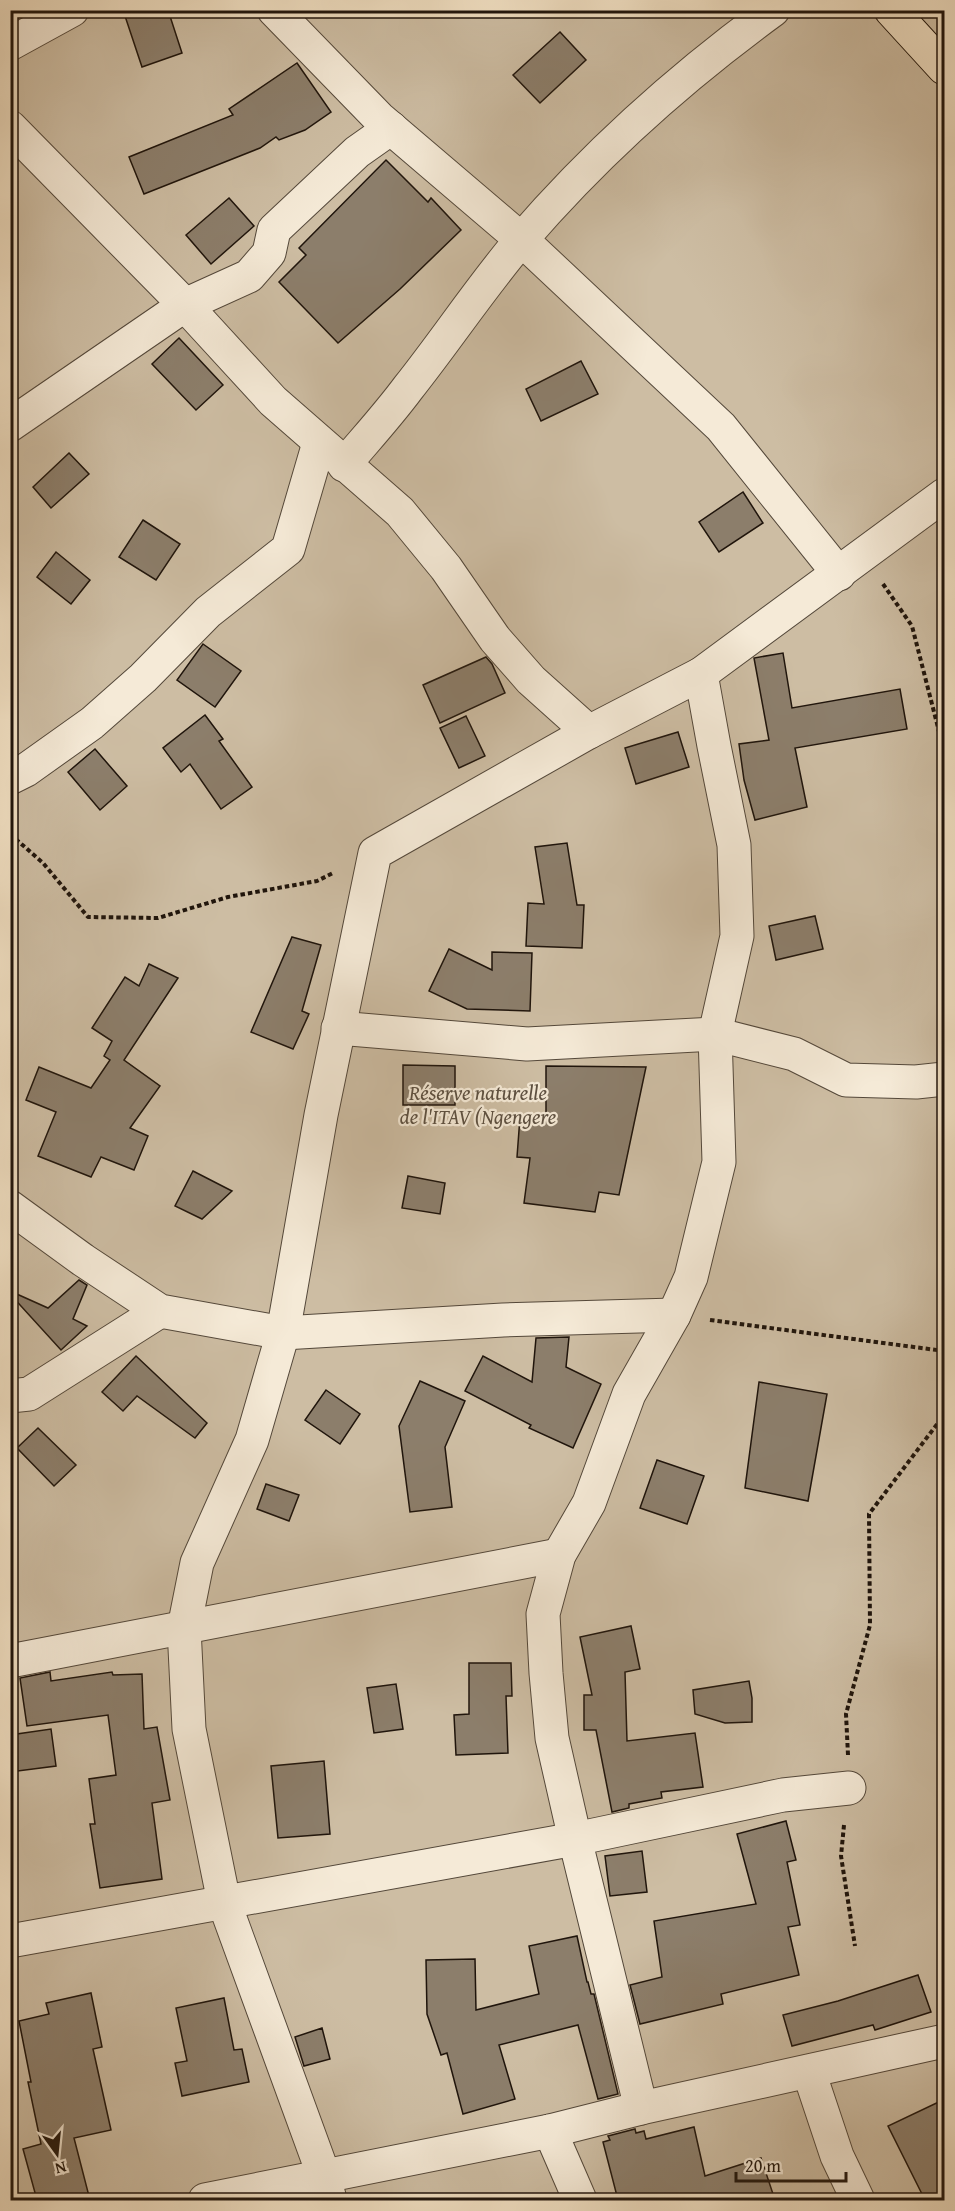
<svg xmlns="http://www.w3.org/2000/svg" width="955" height="2211" font-family="'Gentium Book Plus',serif">
  <style>
    .green { fill: #cdbda3; stroke: #766958; stroke-width: 1.5 }
    .building { fill: #8c7e6b; stroke: #20150c; stroke-width: 1.5 }
    .lines { fill: none; stroke-linecap: round; stroke-linejoin: round }
    .minor-casing { stroke: #54483a; stroke-width: 35 }
    .major-casing { stroke: #20150c; stroke-width: 35 }
    .path { stroke: #20150c; stroke-width: 4; stroke-dasharray: 4.5 3; stroke-linecap: butt }
    .minor { stroke: #f5ead7; stroke-width: 33 }
    .major { stroke: #f0dfc2; stroke-width: 33 }
    .labels { text-anchor: middle; stroke-width: 4.5; stroke-linejoin: round; paint-order: stroke }
    .park-label { font-size: 21px; font-style: italic; fill: #5d5041; stroke: #f5ead7 }
  </style>
  <rect width="100%" height="100%" fill="#f0dfc2"/>
  <filter id="stains"><feTurbulence type="fractalNoise" baseFrequency=".00333" numOctaves="4"/><feColorMatrix values="0 0 0 0 .2 0 0 0 0 .09 0 0 0 0 .02 0 0 0 .5 -.17"/></filter>
  <radialGradient id="worn" r=".72"><stop offset=".6" stop-color="#630" stop-opacity="0"/><stop offset="1" stop-color="#630" stop-opacity=".3"/></radialGradient>
  <!-- green -->
  <rect class="green" x="11" y="11" width="933" height="2189"/>
  <!-- building -->
  <g class="building">
    <polygon points="123,10 168,10 182,53 142,67"/>
    <polygon points="560,32 586,60 540,103 513,75"/>
    <polygon points="297,63 331,112 305,130 279,140 276,137 260,148 144,194 129,157 233,115 229,109"/>
    <polygon points="386,160 428,202 431,198 461,230 400,289 338,343 279,282 306,255 299,248"/>
    <polygon points="229,198 254,226 211,264 186,235"/>
    <polygon points="179,338 223,385 196,410 152,364"/>
    <polygon points="581,361 598,394 541,421 526,389"/>
    <polygon points="69,453 89,474 51,508 33,487"/>
    <polygon points="743,492 763,523 719,552 699,522"/>
    <polygon points="143,520 180,544 156,580 119,557"/>
    <polygon points="56,552 90,580 71,604 37,577"/>
    <polygon points="203,644 241,671 215,707 177,680"/>
    <polygon points="783,653 792,708 900,689 907,729 795,748 807,807 755,820 744,780 739,744 769,740 754,658"/>
    <polygon points="486,657 492,664 505,693 440,723 423,685"/>
    <polygon points="205,715 223,739 219,741 252,787 221,809 190,764 181,772 163,748"/>
    <polygon points="466,716 485,756 459,768 440,728"/>
    <polygon points="678,732 689,767 636,784 625,748"/>
    <polygon points="95,749 127,786 100,810 68,772"/>
    <polygon points="567,843 577,905 584,905 582,948 526,946 528,903 544,904 535,847"/>
    <polygon points="815,916 823,949 776,960 769,926"/>
    <polygon points="292,937 321,945 302,1011 309,1014 293,1049 251,1032"/>
    <polygon points="449,949 492,970 492,952 532,953 530,1011 467,1009 429,991"/>
    <polygon points="149,964 178,978 124,1060 160,1086 130,1128 148,1136 134,1170 101,1157 91,1177 38,1156 56,1112 26,1100 39,1067 91,1088 110,1060 104,1056 112,1041 92,1028 125,977 139,986"/>
    <polygon points="403,1065 455,1066 455,1105 403,1105"/>
    <polygon points="546,1066 646,1067 619,1195 599,1192 595,1212 524,1203 530,1158 517,1157 520,1117 546,1118"/>
    <polygon points="193,1171 232,1191 202,1219 175,1206"/>
    <polygon points="408,1176 445,1183 440,1214 402,1208"/>
    <polygon points="79,1280 87,1285 73,1319 87,1326 61,1350 10,1294 10,1291 48,1308"/>
    <polygon points="569,1337 566,1367 601,1384 573,1448 529,1428 531,1425 465,1391 483,1356 532,1382 536,1338"/>
    <polygon points="136,1356 207,1423 195,1438 137,1396 123,1411 102,1392"/>
    <polygon points="420,1381 465,1401 445,1447 452,1507 410,1512 399,1426"/>
    <polygon points="759,1382 827,1394 808,1501 745,1488"/>
    <polygon points="326,1390 360,1414 340,1444 305,1420"/>
    <polygon points="38,1428 76,1465 54,1486 17,1448"/>
    <polygon points="657,1460 704,1476 687,1524 640,1508"/>
    <polygon points="266,1484 299,1495 289,1521 257,1509"/>
    <polygon points="631,1626 640,1669 625,1672 627,1741 695,1733 703,1787 661,1792 662,1798 629,1804 629,1808 612,1812 596,1730 584,1730 584,1695 592,1695 580,1637"/>
    <polygon points="469,1663 511,1663 512,1696 506,1696 508,1753 456,1755 454,1715 469,1714"/>
    <polygon points="50,1672 51,1681 112,1672 113,1675 142,1674 144,1729 157,1727 170,1800 152,1803 162,1879 100,1888 90,1824 95,1824 89,1779 116,1775 108,1715 27,1726 20,1678"/>
    <polygon points="749,1681 752,1698 752,1722 725,1723 695,1714 693,1690"/>
    <polygon points="396,1684 403,1729 374,1733 367,1688"/>
    <polygon points="51,1729 56,1766 10,1772 10,1735"/>
    <polygon points="324,1761 330,1834 278,1838 271,1766"/>
    <polygon points="786,1821 796,1860 787,1862 800,1925 788,1927 799,1975 721,1994 723,2004 640,2024 630,1985 662,1977 654,1921 756,1904 737,1834"/>
    <polygon points="642,1851 647,1892 610,1896 605,1856"/>
    <polygon points="577,1936 587,1982 588,1982 591,1994 594,1994 618,2094 598,2099 578,2025 499,2045 515,2099 463,2114 447,2053 441,2055 427,2014 426,1960 475,1959 476,2010 539,1994 529,1946"/>
    <polygon points="918,1975 931,2012 875,2030 873,2025 792,2046 783,2015 838,2001"/>
    <polygon points="91,1993 102,2047 93,2049 111,2130 74,2138 90,2200 37,2200 23,2149 41,2144 28,2082 31,2082 19,2021 49,2014 46,2003"/>
    <polygon points="224,1998 234,2050 242,2049 249,2082 182,2096 175,2063 187,2061 176,2008"/>
    <polygon points="322,2028 330,2059 304,2066 295,2037"/>
    <polygon points="945,2099 945,2200 925,2200 888,2126"/>
    <polygon points="694,2127 705,2176 761,2158 775,2200 618,2200 603,2142 610,2140 608,2136 635,2129 636,2133 644,2131 646,2139"/>
  </g>
  <g class="lines">
    <!-- minor casing -->
    <g class="minor-casing">
      <g id="minor">
        <polyline points="274,10 379,118 522,240 721,427 839,574"/>
        <polyline points="10,44 72,10"/>
        <polyline points="10,127 185,305 273,401 400,512 446,568 495,639 531,680 589,732"/>
        <polyline points="10,425 185,305 249,276 269,253 274,230 357,152 391,128"/>
        <path d="M344,465C365,440 388,415 408,388C447,339 481,287 521,240C595,154 681,77 773,10"/>
        <polyline points="10,778 26,770 92,723 143,678 208,612 288,549 319,443"/>
        <polyline points="338,1028 527,1044 715,1034 794,1054 846,1080 916,1082 944,1079"/>
        <polyline points="10,1207 83,1260 160,1311 283,1333 503,1320 674,1315"/>
        <polyline points="10,1396 29,1394 160,1311"/>
        <polyline points="10,1661 559,1555"/>
        <polyline points="10,1941 575,1839 783,1795 849,1788"/>
        <polyline points="809,2072 837,2156 858,2200"/>
        <polyline points="641,2108 575,1839 552,1738 546,1673 543,1614 559,1555 589,1503 629,1394 674,1315 691,1277 719,1162 715,1034 737,936 734,845 714,746 701,674"/>
        <polyline points="550,2131 580,2200"/>
        <polyline points="205,2200 550,2131 641,2108 944,2041"/>
        <polyline points="330,2200 324,2176 224,1902 189,1729 184,1628 197,1563 252,1440 283,1333 321,1115 375,853 589,732 701,674 944,495"/>
      </g>
    </g>
    <!-- major casing -->
    <g class="major-casing">
      <polyline id="major" points="891,10 944,68"/>
    </g>
    <!-- path -->
    <g class="path">
      <polyline points="883,584 912,626 944,751"/>
      <polyline points="10,834 43,863 88,917 158,918 228,897 317,881 333,873"/>
      <polyline points="710,1320 944,1351"/>
      <polyline points="848,1755 846,1714 870,1625 869,1514 944,1415"/>
      <polyline points="844,1825 841,1856 855,1946"/>
    </g>
    <!-- minor -->
    <use href="#minor" class="minor"/>
    <!-- major -->
    <use href="#major" class="major"/>
  </g>
  <g class="labels">
    <!-- park labels -->
    <g class="park-label">
      <text x="478" y="1100">Réserve naturelle<tspan x="478" dy="24">de l'ITAV (Ngengere</tspan></text>
    </g>
  </g>
  <!-- margin -->
  <rect width="955" height="2211" fill="none" stroke="#f0dfc2" stroke-width="36"/>
  <rect x="12" y="12" width="931" height="2187" fill="none" stroke="#20150c" stroke-width="3"/>
  <rect x="18" y="18" width="919" height="2175" fill="none" stroke="#20150c" stroke-width="1.5"/>
  <!-- north arrow -->
  <g transform="translate(57 2154) rotate(165)" stroke="#f5ead7" stroke-width="4.5" paint-order="stroke">
  <path d="M0-4.5L10 22L0 15L-10 22Z" fill="#20150c"/>
  <text y="-9" font-size="16" font-weight="bold" text-anchor="middle" fill="#20150c">N</text>
  </g>
  <!-- scale -->
  <path d="M736 2172v9h110v-9" fill="none" stroke="#20150c" stroke-width="3"/>
  <text x="745" y="2172" font-size="18" fill="#20150c" stroke="#f5ead7" stroke-width="4.5" paint-order="stroke">20 m</text>
  <rect width="100%" height="100%" filter="url(#stains)"/>
  <rect width="100%" height="100%" fill="url(#worn)"/>
</svg>
